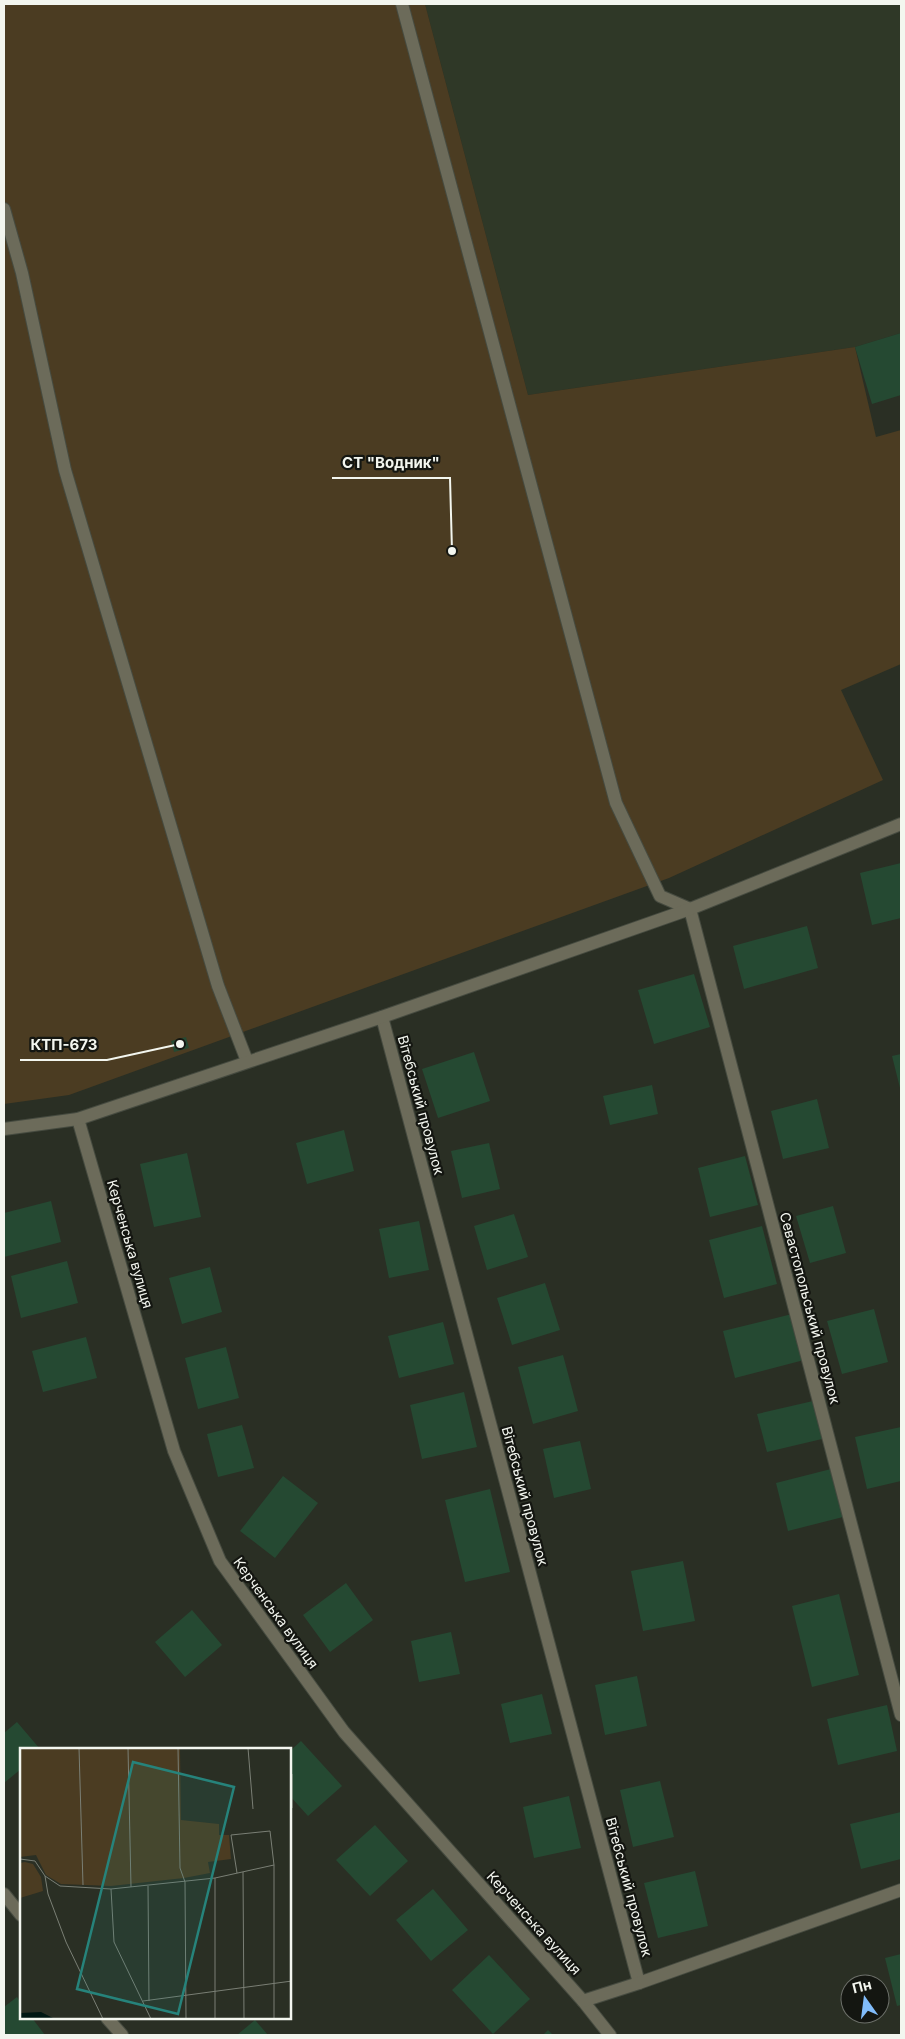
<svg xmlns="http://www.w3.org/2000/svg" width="905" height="2039" font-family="Inter,sans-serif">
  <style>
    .built { fill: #2f3827 }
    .green { fill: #4b3c22 }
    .building { fill: #254932 }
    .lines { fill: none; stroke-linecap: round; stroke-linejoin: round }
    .lane-casing { stroke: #464b40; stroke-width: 14 }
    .street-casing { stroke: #464b40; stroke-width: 14 }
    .lane { stroke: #6c6b5a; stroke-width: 12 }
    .street { stroke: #6c6b5a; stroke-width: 12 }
    .labels { text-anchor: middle; stroke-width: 4.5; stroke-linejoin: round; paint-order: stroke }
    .street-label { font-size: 14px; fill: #f3f6ef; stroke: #141611 }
    .inset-road { fill: none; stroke: #7a7f75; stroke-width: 1 }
    .view { fill: #26837b; fill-opacity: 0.15; stroke: #26837b; stroke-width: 2.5 }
    .inset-edge { fill: none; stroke: #f3f6ef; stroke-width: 2.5 }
    .leader { fill: none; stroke: #f3f6ef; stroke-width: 2 }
    .callout-dot { fill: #f3f6ef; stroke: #141611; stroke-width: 2 }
    .callout-label { font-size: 15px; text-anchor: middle; font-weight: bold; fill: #f3f6ef; stroke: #141611; stroke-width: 4.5; stroke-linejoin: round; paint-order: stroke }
  </style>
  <rect width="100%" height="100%" fill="#2a2f24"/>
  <!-- built -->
  <polygon class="built" points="425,4 901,4 901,333 855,347 528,395"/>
  <!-- green -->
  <polygon class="green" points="4,4 425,4 528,395 855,347 876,437 901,430 901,664 841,690 883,780 669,878 69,1095 4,1104"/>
  <!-- building -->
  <g class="building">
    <polygon points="901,333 901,395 872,404 855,347"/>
    <polygon points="901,863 901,918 872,925 860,873"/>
    <polygon points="807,926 818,968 744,989 733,946"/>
    <polygon points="694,974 710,1027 654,1044 638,990"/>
    <polygon points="186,1037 189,1048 174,1052 171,1041"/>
    <polygon points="474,1052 490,1101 438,1118 422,1069"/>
    <polygon points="901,1054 901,1092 892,1056"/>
    <polygon points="652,1085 658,1114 610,1125 603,1096"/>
    <polygon points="817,1099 829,1148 783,1159 771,1111"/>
    <polygon points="344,1130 354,1171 307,1184 296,1143"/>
    <polygon points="489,1143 500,1189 462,1198 451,1151"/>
    <polygon points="187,1153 201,1217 154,1227 140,1164"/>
    <polygon points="745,1156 758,1205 710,1217 698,1168"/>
    <polygon points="51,1201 61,1242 4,1257 4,1213"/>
    <polygon points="833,1206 846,1253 810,1263 796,1216"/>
    <polygon points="514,1214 528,1257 487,1270 474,1226"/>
    <polygon points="419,1221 429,1270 389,1278 379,1229"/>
    <polygon points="762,1226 777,1284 724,1298 709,1240"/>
    <polygon points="67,1261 78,1303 21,1318 11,1276"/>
    <polygon points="210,1267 222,1312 182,1324 169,1278"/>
    <polygon points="545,1283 560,1330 512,1345 497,1298"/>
    <polygon points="874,1309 888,1362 842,1374 827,1321"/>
    <polygon points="792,1314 804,1360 735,1378 723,1331"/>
    <polygon points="443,1322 454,1364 399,1378 388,1336"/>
    <polygon points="86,1337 97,1378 43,1392 32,1351"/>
    <polygon points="226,1347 239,1398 198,1409 185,1358"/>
    <polygon points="563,1355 578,1411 533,1424 518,1367"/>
    <polygon points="464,1392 477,1447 422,1459 410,1405"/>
    <polygon points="813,1401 822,1439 767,1452 757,1414"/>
    <polygon points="242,1425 254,1468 218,1477 207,1434"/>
    <polygon points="901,1427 901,1481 867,1489 855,1437"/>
    <polygon points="580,1441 591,1489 554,1498 543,1449"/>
    <polygon points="831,1469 843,1517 788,1531 776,1483"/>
    <polygon points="283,1476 318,1503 275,1558 240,1531"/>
    <polygon points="490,1489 510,1572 465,1582 445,1500"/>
    <polygon points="683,1561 695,1621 643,1631 631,1571"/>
    <polygon points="346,1583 373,1620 330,1652 303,1615"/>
    <polygon points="839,1594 859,1675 812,1687 792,1606"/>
    <polygon points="192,1610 222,1645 185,1677 155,1642"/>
    <polygon points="451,1632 460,1674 419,1682 411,1641"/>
    <polygon points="637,1676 647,1726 605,1735 595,1685"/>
    <polygon points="542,1694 552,1734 510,1743 501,1704"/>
    <polygon points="887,1705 897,1751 838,1765 827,1719"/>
    <polygon points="17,1722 40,1749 21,1749 21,1769 4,1783 4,1733"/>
    <polygon points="301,1741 342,1786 308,1816 290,1796 290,1751"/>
    <polygon points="660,1781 674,1837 633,1847 620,1790"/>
    <polygon points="569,1796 581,1848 534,1858 523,1807"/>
    <polygon points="901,1812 901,1859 861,1869 850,1824"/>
    <polygon points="375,1825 408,1861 370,1896 336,1860"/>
    <polygon points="695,1871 708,1926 658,1938 644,1883"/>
    <polygon points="433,1889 468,1930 431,1961 396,1920"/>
    <polygon points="901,1954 901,2005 897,2006 885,1958"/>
    <polygon points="489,1955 530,1999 493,2034 452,1990"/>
    <polygon points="17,1997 21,2003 21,2018 32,2018 45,2035 4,2035 4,2007"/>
    <polygon points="255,2020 268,2035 237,2035"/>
    <polygon points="548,2030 553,2035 543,2035"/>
  </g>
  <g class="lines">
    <!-- lane casing -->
    <g class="lane-casing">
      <g id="lane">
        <polyline points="402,4 616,803 660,896 690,909"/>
        <polyline points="4,209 22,273 65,470 218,986 247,1061"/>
      </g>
    </g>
    <!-- street casing -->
    <g class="street-casing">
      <g id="street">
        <polyline points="690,909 901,1715"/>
        <polyline points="382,1017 639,1983"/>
        <polyline points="78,1119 174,1451 220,1561 344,1732 583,2001 610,2035"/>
        <polyline points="4,1129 78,1119 382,1017 690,909 901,824"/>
        <polyline points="4,1894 21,1915"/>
        <polyline points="583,2001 639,1983 901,1890"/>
        <polyline points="107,2018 122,2035"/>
      </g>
    </g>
    <!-- lane -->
    <use href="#lane" class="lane"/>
    <!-- street -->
    <use href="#street" class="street"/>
  </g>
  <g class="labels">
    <!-- street labels -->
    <g class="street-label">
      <text transform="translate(421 1105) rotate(75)" y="5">Вітебський провулок</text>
      <text transform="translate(130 1244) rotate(74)" y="5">Керченська вулиця</text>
      <text transform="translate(810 1308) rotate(75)" y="5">Севастопольський провулок</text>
      <text transform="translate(525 1496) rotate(75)" y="5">Вітебський провулок</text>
      <text transform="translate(276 1613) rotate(54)" y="5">Керченська вулиця</text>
      <text transform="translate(629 1887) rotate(75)" y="5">Вітебський провулок</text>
      <text transform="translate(534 1923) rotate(48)" y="5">Керченська вулиця</text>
    </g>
  </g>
  <!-- overview -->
  <g transform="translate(20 1748)">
    <rect width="271" height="271" fill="#2a2f24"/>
    <path d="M0,0H160L161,72L199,76V87H209L211,111L188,114L190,125L164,130L91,138L41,136L26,127L16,107L0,109ZM5,114L13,116L21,129L23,143L0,150V115Z" fill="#4b3c22"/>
    <path d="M21,264L35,271L0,270V265Z" fill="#001712"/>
    <path class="inset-road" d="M59,0L63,137M108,0L111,139M158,0L160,120L165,134L166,271M228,0L233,61M272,26V60M0,111L15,113L25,128L40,138L91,141L195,130L254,117M223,124L224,271M217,125L211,87L250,83L254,117V271M25,128L28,146L46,194L83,271M195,130V271M128,138L129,253M91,141L94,194L131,271M123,253L272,233"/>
    <path class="view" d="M113,14L214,39L158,266L57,241Z"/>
    <rect width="271" height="271" class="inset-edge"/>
  </g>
  <!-- callouts -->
  <path class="leader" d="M452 551L450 478H332M180 1044L107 1060H20"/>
  <g class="callout-dot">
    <circle cx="452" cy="551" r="5"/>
    <circle cx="180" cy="1044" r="5"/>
  </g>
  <g class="callout-label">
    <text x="391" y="468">СТ "Водник"</text>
    <text x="64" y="1050">КТП-673</text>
  </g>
  <!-- border -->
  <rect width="905" height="2039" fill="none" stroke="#f3f6ef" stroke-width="10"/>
  <!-- north arrow -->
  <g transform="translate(865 1999) rotate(346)"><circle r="24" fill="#141611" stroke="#6d706a"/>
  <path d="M0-4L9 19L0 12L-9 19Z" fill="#81bcfa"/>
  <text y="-8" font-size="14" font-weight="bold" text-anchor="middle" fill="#f3f6ef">Пн</text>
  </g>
</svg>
